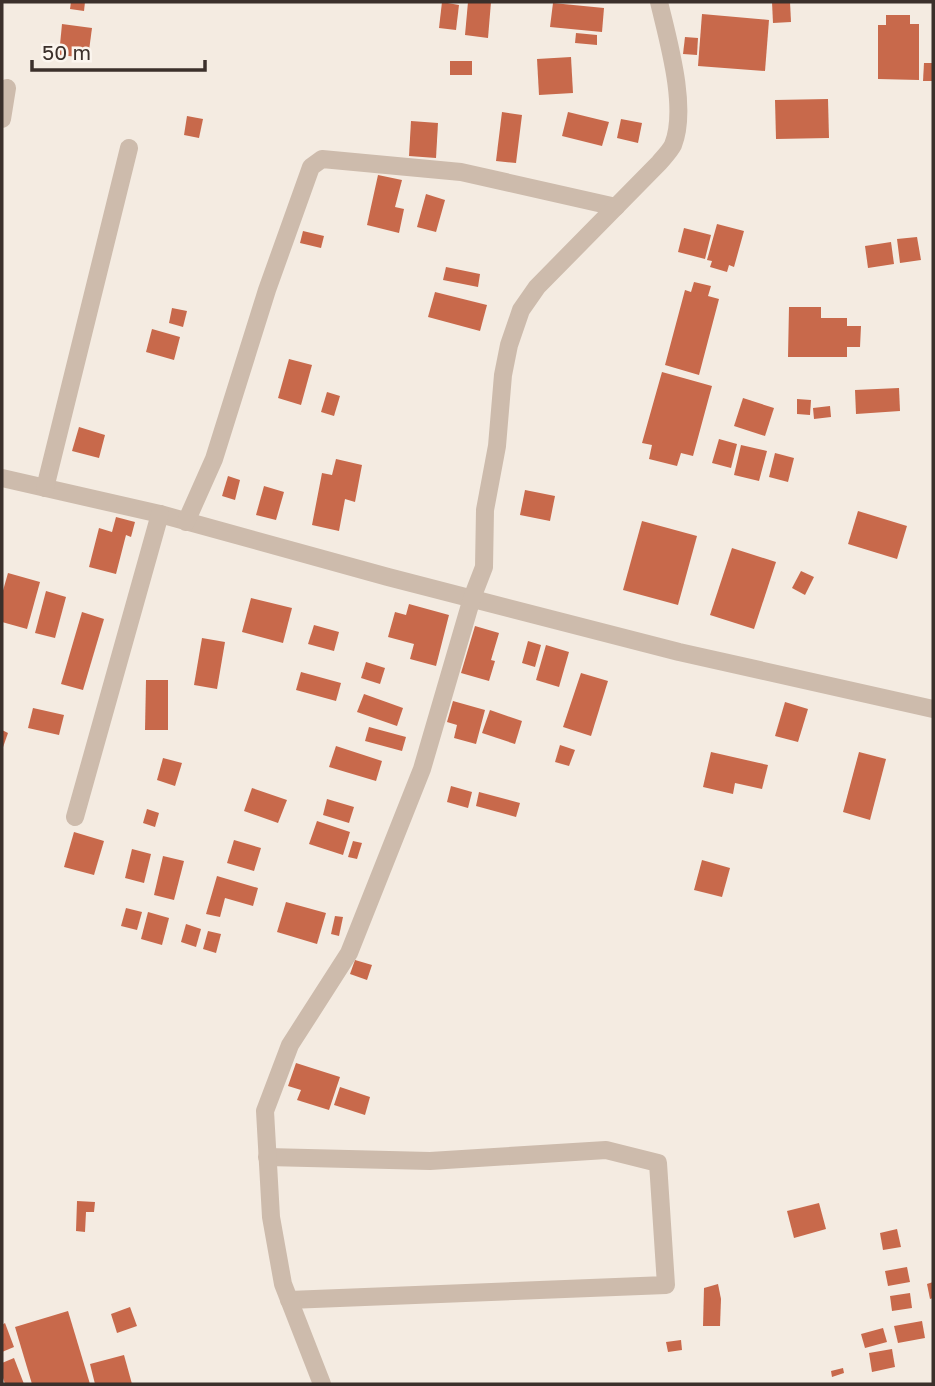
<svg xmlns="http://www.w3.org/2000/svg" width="935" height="1386" font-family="'Golos Text',sans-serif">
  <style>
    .building { fill: #c8694b }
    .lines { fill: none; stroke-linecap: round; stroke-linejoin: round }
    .minor { stroke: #cdbbac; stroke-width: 18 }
  </style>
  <rect width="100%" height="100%" fill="#f4ebe1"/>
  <!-- building -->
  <g class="building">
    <polygon points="71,2 85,2 84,11 70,9"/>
    <polygon points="442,2 459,5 456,30 439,28"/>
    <polygon points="468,2 491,2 488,38 465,35"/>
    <polygon points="772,2 790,2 791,22 773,23"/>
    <polygon points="553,3 604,8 602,32 550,27"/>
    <polygon points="702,14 769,20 765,71 698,66"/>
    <polygon points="886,15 910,15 910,24 919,24 919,80 878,79 878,25 886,25"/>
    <polygon points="62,24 92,28 88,58 59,55"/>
    <polygon points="576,33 597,35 597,45 575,43"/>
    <polygon points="685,37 698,38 697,55 683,54"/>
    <polygon points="571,57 573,93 539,95 537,59"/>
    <rect x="450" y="61" width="22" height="14"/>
    <polygon points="924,63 933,63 933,81 923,81"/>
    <polygon points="828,99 829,138 776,139 775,100"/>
    <polygon points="502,112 522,115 516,163 496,161"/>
    <polygon points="568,112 609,122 602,146 562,136"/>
    <polygon points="187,116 203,119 199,138 184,135"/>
    <polygon points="621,119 642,123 638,143 617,138"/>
    <polygon points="411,121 438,123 436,158 409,156"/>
    <polygon points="378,175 402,180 395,207 404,209 399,233 367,225"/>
    <polygon points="426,194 445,200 436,232 417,227"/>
    <polygon points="717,224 744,231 734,267 729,265 727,272 710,267 712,261 707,260"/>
    <polygon points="684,228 711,235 705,259 678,252"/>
    <polygon points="303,231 324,236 321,248 300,243"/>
    <polygon points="917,237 921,260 900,263 897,239"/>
    <polygon points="891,242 894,264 868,268 865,246"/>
    <polygon points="446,267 480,274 478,287 443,280"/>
    <polygon points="694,282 711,286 708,296 719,299 699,375 665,365 685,290 691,292"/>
    <polygon points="435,292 487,305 480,331 428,317"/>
    <polygon points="789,307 821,307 821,318 847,318 847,326 861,326 860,347 847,347 847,357 788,357"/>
    <polygon points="172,308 187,311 183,327 169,323"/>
    <polygon points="152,329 180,337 174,360 146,352"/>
    <polygon points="289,359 312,365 301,405 278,398"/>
    <polygon points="662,372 712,386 693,456 681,453 677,466 649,459 652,445 642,443"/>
    <polygon points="899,388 900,411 856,414 855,390"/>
    <polygon points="327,392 340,396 334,416 321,412"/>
    <polygon points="743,398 774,408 765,436 734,426"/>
    <polygon points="797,399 811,400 810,415 797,414"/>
    <polygon points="830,406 831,417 814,419 813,408"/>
    <polygon points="79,427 105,435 99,458 72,451"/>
    <polygon points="719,439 737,444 731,468 712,463"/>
    <polygon points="741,445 767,451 759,481 734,475"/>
    <polygon points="775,453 794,458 788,482 769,477"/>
    <polygon points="336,459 362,465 355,502 345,499 339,531 312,525 322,473 332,475"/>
    <polygon points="228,476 240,480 235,500 222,496"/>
    <polygon points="264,486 284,492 276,520 256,515"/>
    <polygon points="525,490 555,496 550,521 520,515"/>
    <polygon points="858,511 907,526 897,559 848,544"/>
    <polygon points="116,517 135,522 131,537 126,535 116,574 89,567 99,528 112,532"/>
    <polygon points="642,521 697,536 678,605 623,590"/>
    <polygon points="732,548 776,562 754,629 710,615"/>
    <polygon points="801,571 814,577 805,595 792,588"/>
    <polygon points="8,573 40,582 27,629 2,622 2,594"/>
    <polygon points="46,591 66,597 55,638 35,633"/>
    <polygon points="251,598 292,608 283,643 242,632"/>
    <polygon points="409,604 449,615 436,666 410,659 414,644 388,637 395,612 406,615"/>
    <polygon points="82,612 104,619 83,690 61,684"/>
    <polygon points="314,625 339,632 334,651 308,644"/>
    <polygon points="475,626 499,633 491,660 495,661 489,681 461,673"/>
    <polygon points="202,638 225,642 217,689 194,685"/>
    <polygon points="528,641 541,645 535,667 522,663"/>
    <polygon points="546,645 569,652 559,687 536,680"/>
    <polygon points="366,662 385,668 380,684 361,678"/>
    <polygon points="301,672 341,683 336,701 296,690"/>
    <polygon points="581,673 608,681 591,736 563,727"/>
    <polygon points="146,680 168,680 168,730 145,730"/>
    <polygon points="364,694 403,708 397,726 357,712"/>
    <polygon points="453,701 485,710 476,744 454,738 457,725 447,722"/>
    <polygon points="785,702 808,709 798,742 775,736"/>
    <polygon points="33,708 64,715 59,735 28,728"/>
    <polygon points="490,710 522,721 515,744 482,733"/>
    <polygon points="369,727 406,737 402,751 365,741"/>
    <polygon points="2,730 8,733 2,750"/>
    <polygon points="560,745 575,750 569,766 555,762"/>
    <polygon points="336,746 382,761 376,781 329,767"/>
    <polygon points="711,752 768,765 762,789 735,783 733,794 703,787"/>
    <polygon points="859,752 886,759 870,820 843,812"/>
    <polygon points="163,758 182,763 175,786 157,780"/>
    <polygon points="451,786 472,792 468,808 447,802"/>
    <polygon points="252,788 287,800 278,823 244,811"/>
    <polygon points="479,792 520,803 516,817 476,806"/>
    <polygon points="327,799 354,807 349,823 323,815"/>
    <polygon points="147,809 159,813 155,827 143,823"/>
    <polygon points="317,821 350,832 343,855 309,844"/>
    <polygon points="74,832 104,841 94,875 64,867"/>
    <polygon points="234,840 261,848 254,871 227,863"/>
    <polygon points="353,841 362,843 357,859 348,857"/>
    <polygon points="132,849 151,854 144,883 125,878"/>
    <polygon points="163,856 184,861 174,900 154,895"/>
    <polygon points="702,860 730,868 722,897 694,890"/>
    <polygon points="217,876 258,888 253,906 225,898 220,917 206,914"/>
    <polygon points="286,902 326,913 317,944 277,932"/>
    <polygon points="126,908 142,912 137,930 121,926"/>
    <polygon points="148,912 169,918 162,945 141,939"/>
    <polygon points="335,916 343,917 339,936 331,934"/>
    <polygon points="186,924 201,929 196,947 181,942"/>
    <polygon points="208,931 221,934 216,953 203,949"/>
    <polygon points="355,960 372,965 367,980 350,974"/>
    <polygon points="296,1063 340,1077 329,1110 297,1100 301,1090 288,1086"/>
    <polygon points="340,1087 370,1097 365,1115 334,1105"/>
    <polygon points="77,1201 95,1202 94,1212 86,1212 85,1232 76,1231"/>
    <polygon points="819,1203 826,1229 794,1238 787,1211"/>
    <polygon points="897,1229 901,1247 883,1250 880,1233"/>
    <polygon points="907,1267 910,1282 888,1286 885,1271"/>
    <polygon points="933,1282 933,1298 930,1299 927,1284"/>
    <polygon points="718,1284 721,1299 720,1326 703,1326 704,1288"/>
    <polygon points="910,1293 912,1308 892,1311 890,1296"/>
    <polygon points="130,1307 137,1326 117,1333 111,1314"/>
    <polygon points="68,1311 90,1384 32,1384 15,1327"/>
    <polygon points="922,1321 925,1338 898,1343 894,1326"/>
    <polygon points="5,1323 14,1347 2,1352 2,1325"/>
    <polygon points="883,1328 887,1342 865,1348 861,1334"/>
    <polygon points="681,1340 682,1350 668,1352 666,1342"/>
    <polygon points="892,1349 895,1367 872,1372 869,1353"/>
    <polygon points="124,1355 132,1384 95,1384 90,1364"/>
    <polygon points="14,1358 24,1384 5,1384 2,1375 2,1363"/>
    <polygon points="843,1368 844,1373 832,1377 831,1371"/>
  </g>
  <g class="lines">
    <!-- minor -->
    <g class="minor">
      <polyline points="2,119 7,88"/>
      <polyline points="2,478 160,514 388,577 679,652 933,709"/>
      <polyline points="45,488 129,148"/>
      <polyline points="186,522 214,459 267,290 311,167 322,159 461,172 616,207"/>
      <polyline points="75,817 160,514"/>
      <polyline points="267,1157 430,1161 606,1150 658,1163 666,1285 289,1300"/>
      <path d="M322,1384L283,1284L271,1217L265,1111L290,1045L349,953L422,769L472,598L484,567L485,510L497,446L503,375L509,345L521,310L537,287L659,163C664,157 670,151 673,145C688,108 668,40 659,2"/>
    </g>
  </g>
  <!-- border -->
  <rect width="935" height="1386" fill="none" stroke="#3b302b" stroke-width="7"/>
  <!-- scale -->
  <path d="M32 60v10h173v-10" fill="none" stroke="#3b302b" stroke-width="3.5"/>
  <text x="42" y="60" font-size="21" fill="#3b302b" stroke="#fbf5ee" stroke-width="5" paint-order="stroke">50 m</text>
</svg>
